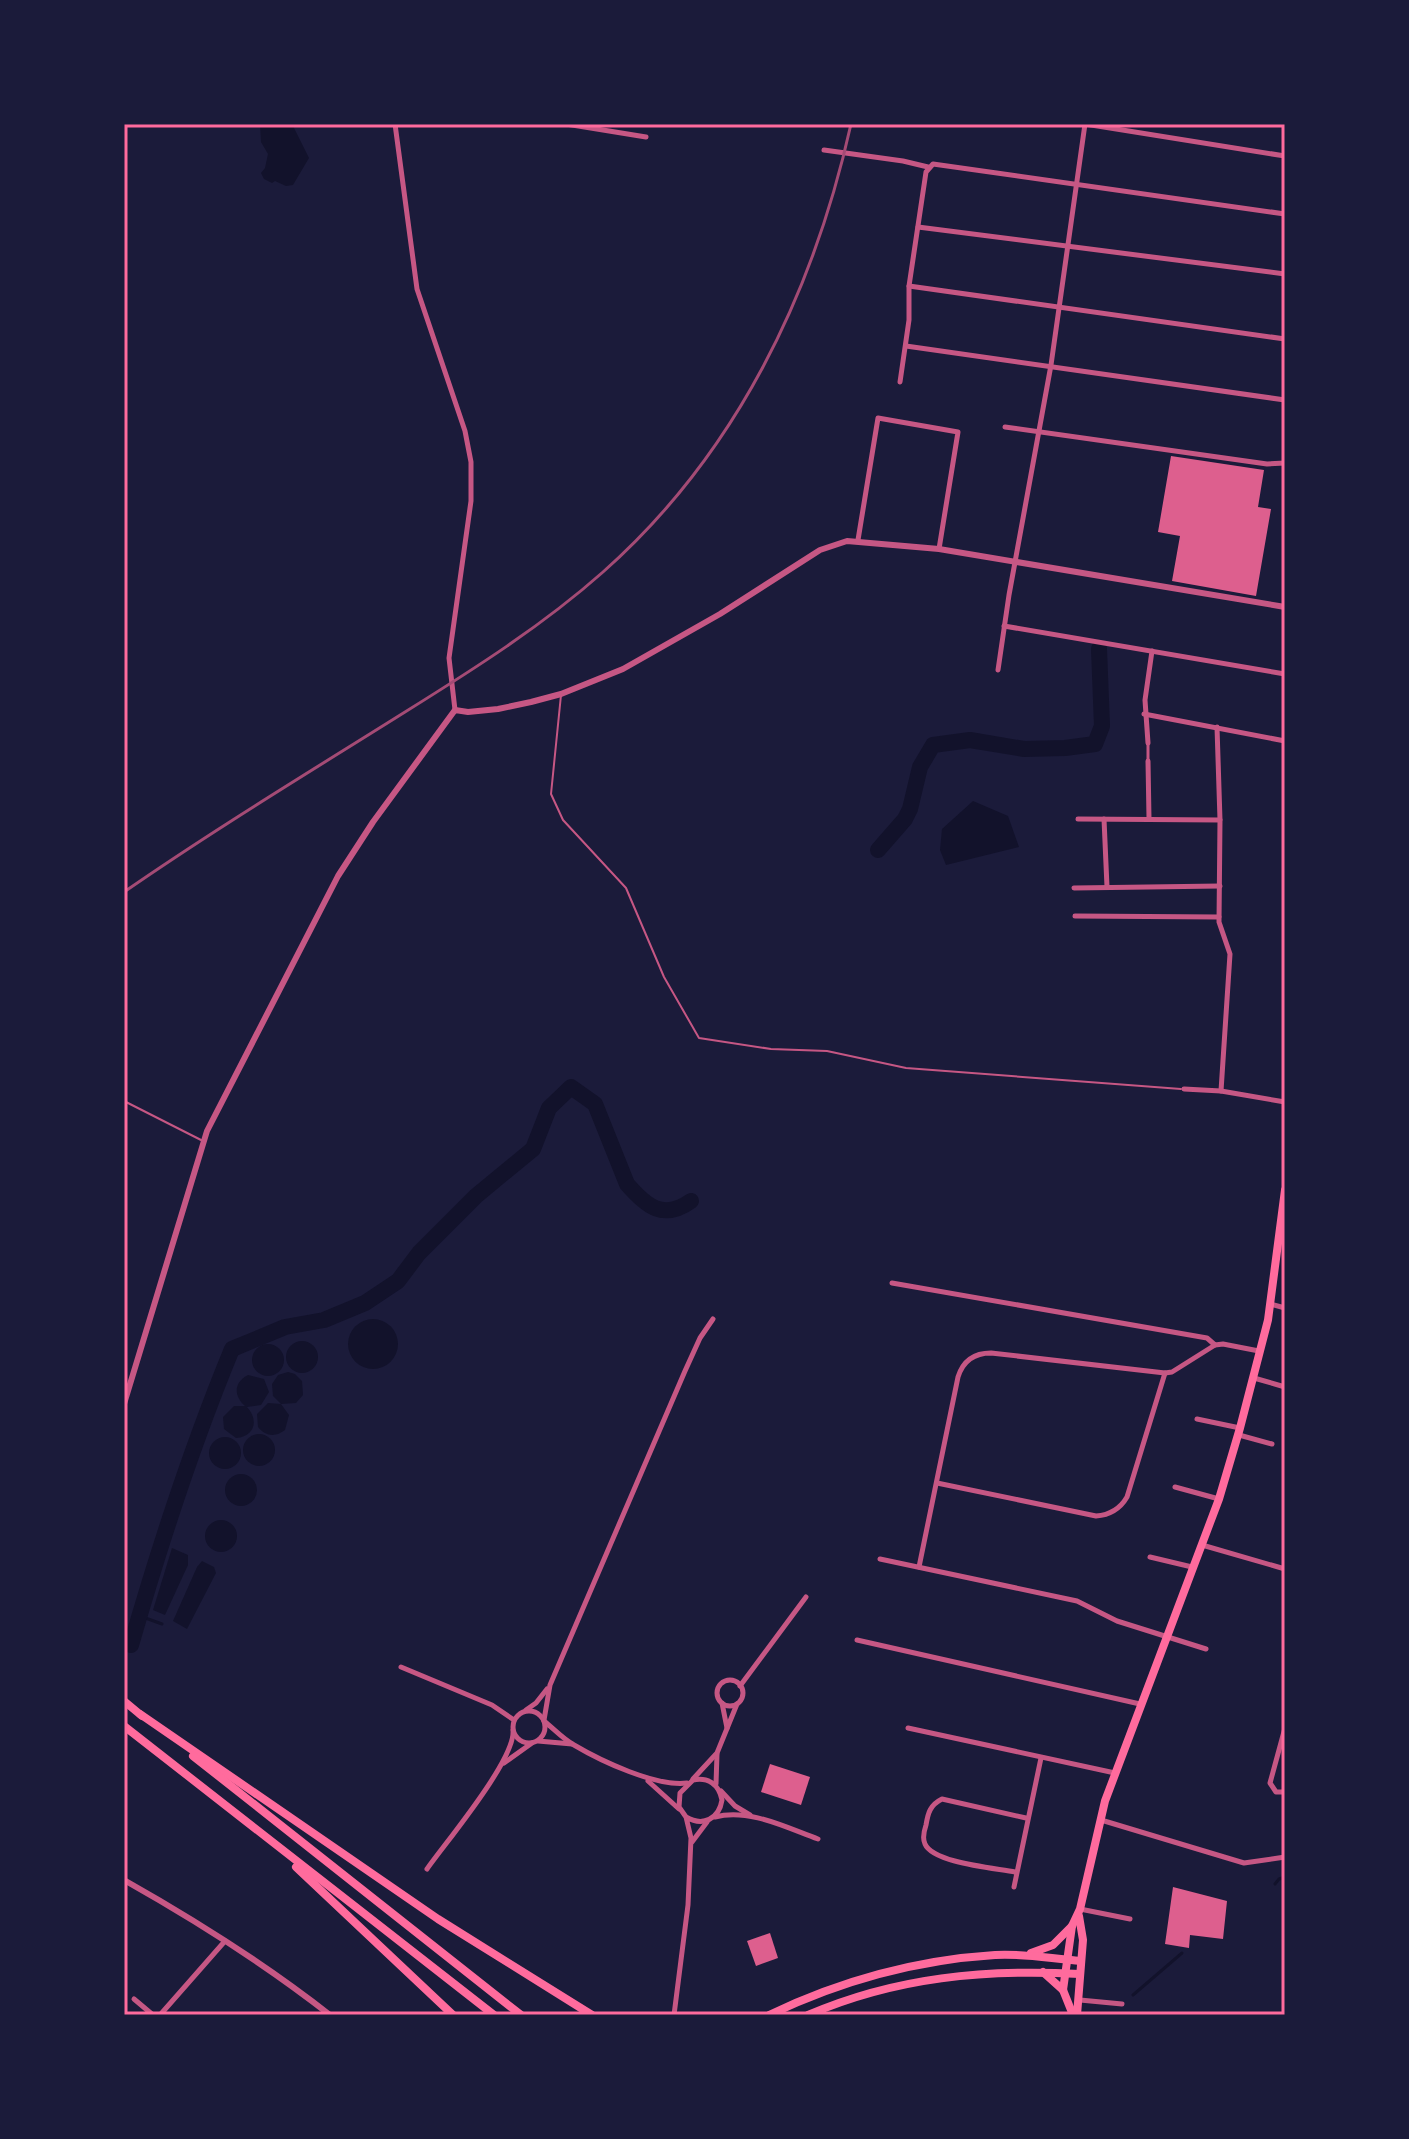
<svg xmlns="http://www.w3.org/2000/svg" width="1409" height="2139" font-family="Cabin,sans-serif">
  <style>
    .water { fill: #12122b }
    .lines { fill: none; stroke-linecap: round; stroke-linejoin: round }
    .stream { stroke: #12122b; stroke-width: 3 }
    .river { stroke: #12122b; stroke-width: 16 }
    .building { fill: #dd5f8e }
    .service { stroke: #c65784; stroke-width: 2 }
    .pedestrian { stroke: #c65784; stroke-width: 3 }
    .minor { stroke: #c65784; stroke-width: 5 }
    .tertiary { stroke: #c65784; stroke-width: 6 }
    .trunk { stroke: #ff6b9d; stroke-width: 8 }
    .motorway { stroke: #ff6b9d; stroke-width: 8 }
    .rail { stroke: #a44b75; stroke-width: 3 }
    .neatline { fill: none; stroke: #ff6b9d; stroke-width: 3 }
  </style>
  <rect width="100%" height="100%" fill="#1b1b3a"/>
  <!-- water -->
  <g class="water">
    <polygon points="260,124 293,126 309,158 293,185 286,186 275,181 272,183 264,179 261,173 265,168 268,154 261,142"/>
    <polygon points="973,801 1008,816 1019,847 946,865 940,850 942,829"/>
    <circle cx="373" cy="1344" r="25"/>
    <circle cx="302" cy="1357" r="16"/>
    <circle cx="268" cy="1360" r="16"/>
    <path d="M288,1372L295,1374L302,1381L303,1395L296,1403L281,1404L289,1415L285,1430C276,1437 266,1437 258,1427L257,1414L268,1403L281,1404L273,1396L272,1384L278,1375Z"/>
    <path d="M248,1375L264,1379L269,1392L261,1405L247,1407C259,1420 255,1436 236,1438L224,1429L223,1417L234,1406H245C234,1396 233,1383 248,1375Z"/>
    <circle cx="259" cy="1450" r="16"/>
    <circle cx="225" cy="1453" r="16"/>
    <circle cx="241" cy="1490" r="16"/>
    <circle cx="221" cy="1536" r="16"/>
    <polygon points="172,1548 188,1555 188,1565 165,1615 153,1610"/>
    <polygon points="202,1561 214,1567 216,1573 187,1629 173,1621 197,1567"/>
  </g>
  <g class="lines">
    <!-- stream -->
    <g class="stream">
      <polyline points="140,1616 162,1624"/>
      <polyline points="1275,1884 1279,1879 1285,1877"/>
      <polyline points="1133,1995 1182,1953"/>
    </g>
    <!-- river -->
    <g class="river">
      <polyline points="878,850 905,819 910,809 920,767 933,745 970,740 1024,749 1065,748 1095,744 1102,726 1099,649"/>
      <path d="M131,1645C160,1544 192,1446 232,1349L285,1327L324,1320L365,1303L398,1281L419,1253L476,1196L533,1149L549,1108L571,1087L595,1104L627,1184C646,1206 663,1221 691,1201"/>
    </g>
  </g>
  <!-- building -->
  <g class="building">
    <polygon points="1171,456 1264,470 1258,507 1271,509 1256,596 1172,581 1180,536 1158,532"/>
    <polygon points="770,1764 810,1777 801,1805 761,1792"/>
    <polygon points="1173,1887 1227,1901 1223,1939 1190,1935 1189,1948 1165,1944"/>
    <polygon points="770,1933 778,1958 756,1966 747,1941"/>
  </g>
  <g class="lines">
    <!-- service -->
    <g class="service">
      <polyline points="561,695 551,794 563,820 626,888 664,977 699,1038 771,1049 827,1051 906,1068 1181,1089"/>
      <polyline points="124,1101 203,1141"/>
    </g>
    <!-- pedestrian -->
    <polyline class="pedestrian" points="1148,761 1148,745"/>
    <!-- minor -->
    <g class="minor">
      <polyline points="395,124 417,289 465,431 471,462 471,501 449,658 455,710"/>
      <polyline points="566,124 646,137"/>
      <polyline points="1085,124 1285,156"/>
      <polyline points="824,150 903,161 928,167"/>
      <polyline points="918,227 1285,274"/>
      <polyline points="909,286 1285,339"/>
      <polyline points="906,346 1285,400"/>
      <polyline points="900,382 909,320 909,286 926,172 933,164 1285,214"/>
      <polyline points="1005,427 1267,464 1285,463"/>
      <polyline points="858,540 878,418 958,432 939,549"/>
      <polyline points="1004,626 1285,674"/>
      <polyline points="998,670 1009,595 1051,365 1085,124"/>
      <polyline points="1144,714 1285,741"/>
      <polyline points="1217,727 1220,820 1219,922 1230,954 1221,1091"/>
      <polyline points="1148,743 1145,700 1152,651"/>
      <polyline points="1148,761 1149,818"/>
      <polyline points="1078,819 1220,820"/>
      <polyline points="1104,819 1107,887"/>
      <polyline points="1074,888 1220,886"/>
      <polyline points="1075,916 1219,917"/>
      <polyline points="1184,1089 1221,1091 1285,1102"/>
      <polyline points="892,1283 1207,1338 1215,1345 1223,1344 1259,1351"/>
      <polyline points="1270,1304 1285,1308"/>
      <polyline points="1254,1378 1285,1387"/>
      <polyline points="1197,1419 1240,1428"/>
      <polyline points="1239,1435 1272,1444"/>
      <path d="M937,1483L1096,1516C1110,1515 1120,1509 1127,1497L1165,1373"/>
      <polyline points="1175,1487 1219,1499"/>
      <polyline points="1202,1545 1285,1569"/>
      <polyline points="1150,1557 1192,1567"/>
      <polyline points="880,1559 1077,1601 1117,1621 1206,1649"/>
      <path d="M919,1567L958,1377C963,1361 974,1353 991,1353L1165,1373L1172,1372L1215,1345"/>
      <polyline points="857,1640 1140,1704"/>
      <polyline points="401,1667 492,1705 514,1720"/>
      <circle cx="730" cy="1693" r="13"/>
      <polyline points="740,1686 806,1597"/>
      <polyline points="722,1703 727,1728"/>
      <polyline points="526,1710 536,1703 547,1689"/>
      <circle cx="529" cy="1727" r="16"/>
      <polyline points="544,1720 550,1685 685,1371 700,1338 713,1319"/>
      <path d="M544,1721C554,1729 563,1739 574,1745C601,1761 656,1787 687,1783"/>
      <polyline points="908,1728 1115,1773"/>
      <polyline points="1285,1728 1270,1783 1276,1792 1285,1792"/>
      <polyline points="538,1741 572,1744"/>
      <polyline points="504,1763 532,1743"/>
      <polyline points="693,1779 717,1753 737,1704"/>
      <polyline points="648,1781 679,1809"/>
      <polyline points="716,1784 717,1754"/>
      <polyline points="721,1791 735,1806 750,1815"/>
      <path d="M715,1817C749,1808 787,1828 818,1839"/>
      <polyline points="1101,1820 1244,1863 1285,1857"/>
      <polyline points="692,1842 707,1822"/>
      <path d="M427,1869C446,1842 516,1759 513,1730"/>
      <path d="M1015,1872C995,1868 933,1863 925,1844C922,1838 924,1831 926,1825C928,1813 930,1805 942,1799L1026,1818"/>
      <polyline points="1014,1887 1041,1758"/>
      <polyline points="1080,1909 1130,1919"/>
      <polyline points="134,1999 153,2015"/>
      <polyline points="1080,2000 1122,2004"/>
      <polyline points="160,2015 225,1941"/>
      <path d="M674,2015L688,1905L691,1838L686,1817L679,1807L680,1793L693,1780C708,1777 719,1784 722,1800C719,1819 703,1827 686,1817"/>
    </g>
    <!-- tertiary -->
    <g class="tertiary">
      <polyline points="124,1404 207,1131 338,876 373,822 455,710 468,712 498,709 531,702 561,694 623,669 720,614 820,550 847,541 939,549 1285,607"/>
      <path d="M124,1880C195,1920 265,1964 330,2015"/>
    </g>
    <!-- trunk -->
    <g class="trunk">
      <polyline points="1031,1953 1053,1945 1072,1926"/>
      <polyline points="1043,1972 1063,1990"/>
      <path d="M769,2015C840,1981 916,1960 995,1955C1024,1953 1052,1959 1081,1961"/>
      <path d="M808,2015C896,1977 985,1969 1080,1974"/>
      <polyline points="1073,2015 1063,1990 1072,1926 1080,1909 1105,1801 1219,1499 1240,1428 1268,1320 1285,1190"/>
      <polyline points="1077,2015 1083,1940 1079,1916"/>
    </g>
    <!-- motorway -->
    <g class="motorway">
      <polyline points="124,1701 142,1716"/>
      <polyline points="140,1714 438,1919 592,2015"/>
      <polyline points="124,1726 494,2015"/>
      <polyline points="193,1756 521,2015"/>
      <polyline points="296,1867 453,2015"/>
    </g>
    <!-- rail -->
    <path class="rail" d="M124,892C215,829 311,771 405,712C474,669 542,626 603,572C735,455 813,295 851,124"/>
  </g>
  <!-- border -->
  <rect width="1409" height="2139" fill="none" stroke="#1b1b3a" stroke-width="252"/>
  <rect x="126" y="126" width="1157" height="1887" class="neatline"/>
</svg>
